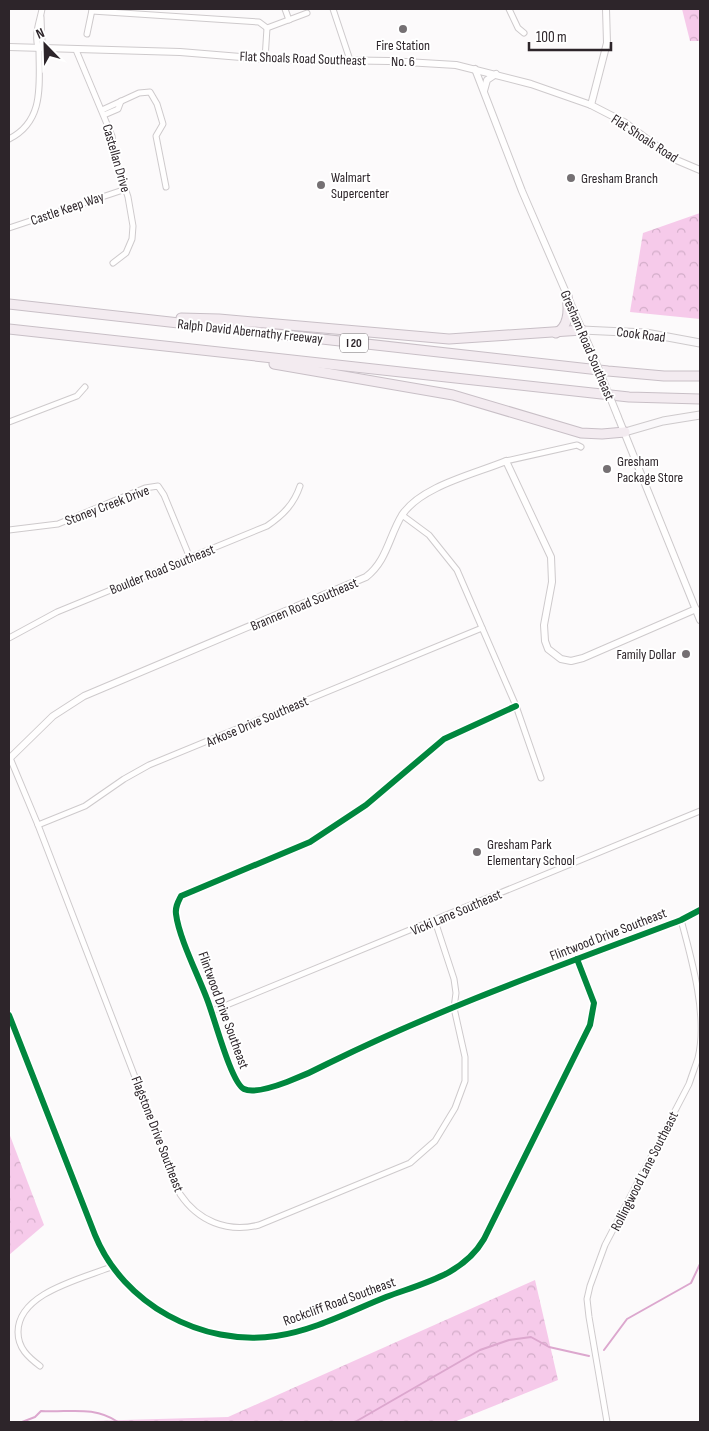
<svg xmlns="http://www.w3.org/2000/svg" width="709" height="1431" font-family="'Sofia Sans Condensed',sans-serif">
  <style>
    .forest { fill: url(#forest-crowns) }
    .lines { fill: none; stroke-linecap: round; stroke-linejoin: round }
    .stream { stroke: #dca7ce; stroke-width: 2 }
    .minor-casing { stroke: #cecacc; stroke-width: 7 }
    .tertiary-casing { stroke: #cecacc; stroke-width: 8 }
    .secondary-casing { stroke: #cecacc; stroke-width: 9 }
    .motorway-casing { stroke: #c8bfc6; stroke-width: 11 }
    .minor { stroke: #fffefe; stroke-width: 5 }
    .tertiary { stroke: #fffefe; stroke-width: 6 }
    .secondary { stroke: #faf8fa; stroke-width: 7 }
    .motorway { stroke: #f3ebf0; stroke-width: 9 }
    .tertiary-bridge-casing { stroke: #cecacc; stroke-width: 8; stroke-linecap: butt }
    .tertiary-bridge { stroke: #fffefe; stroke-width: 6 }
    .cycleway-casing { stroke: #fff; stroke-width: 9 }
    .cycleway { stroke: #00873e; stroke-width: 6 }
    .poi-dot { fill: #757073; stroke: #fff; stroke-width: 2 }
    .labels { text-anchor: middle; stroke-width: 4; stroke-linejoin: round; paint-order: stroke }
    .shield { fill: #fff; stroke: #6c666a; stroke-width: 1 }
    .shield-label { font-size: 12px; font-weight: bold; fill: #2d252a }
    .poi-label { font-size: 14px; fill: #2d252a; stroke: #fff; text-anchor: start }
    .street-label { font-size: 14px; fill: #2d252a; stroke: #fff }
  </style>
  <defs>
    <pattern id="forest-crowns" width="20" height="18" patternUnits="userSpaceOnUse" patternTransform="scale(1.25)"><rect width="20" height="18" fill="#f6caea"/><path d="M2 6a3 3 0 1 1 6 0M12 15a3 3 0 1 1 6 0" fill="none" stroke="#d3adc9"/></pattern>
  </defs>
  <rect width="100%" height="100%" fill="#fcfafb"/>
  <!-- forest -->
  <g class="forest">
    <polygon points="682,9 700,9 700,41 690,41"/>
    <polygon points="700,213 700,319 630,312 643,233"/>
    <polygon points="9,1133 44,1225 9,1255"/>
    <polygon points="535,1280 558,1380 454,1422 54,1422 228,1417"/>
  </g>
  <g class="lines">
    <!-- stream -->
    <g class="stream">
      <polyline points="604,1350 627,1319 691,1283 700,1264"/>
      <path d="M22,1422L35,1417L41,1411C68,1413 93,1405 118,1422"/>
      <polyline points="355,1422 480,1350 509,1340 531,1337 549,1347 589,1356"/>
    </g>
    <!-- minor casing -->
    <g class="minor-casing">
      <g id="minor">
        <polyline points="285,9 289,20"/>
        <polyline points="333,9 350,60"/>
        <polyline points="509,9 518,28 524,33"/>
        <polyline points="92,11 259,22 267,28"/>
        <polyline points="87,34 92,10"/>
        <polyline points="39,49 42,44 41,17"/>
        <polyline points="76,50 112,136 115,157 128,197 133,226 132,239 126,253 113,263"/>
        <polyline points="265,59 267,28 307,13"/>
        <polyline points="102,110 139,93 150,92 157,104 163,124 156,136 166,187"/>
        <polyline points="104,115 118,109 121,101"/>
        <path d="M9,139C45,121 39,84 39,49C33,36 40,21 42,9"/>
        <polyline points="9,228 126,189"/>
        <polyline points="9,422 77,396 85,387"/>
        <polyline points="506,461 577,445 581,447"/>
        <polyline points="402,515 429,535 457,570 516,706 541,778"/>
        <polyline points="9,530 58,524 145,488 158,486 164,495 190,558"/>
        <path d="M9,638L57,612L267,526C283,515 294,504 300,486"/>
        <path d="M516,706L444,739L366,805L310,842L181,896C178,902 175,907 176,914C179,938 198,975 207,999C214,1016 231,1083 244,1089C260,1097 314,1071 329,1063C443,1007 562,965 681,920L700,910"/>
        <path d="M10,758L38,825L180,1194C198,1221 227,1233 259,1225L410,1163L435,1141L455,1108L465,1081V1057L454,1008L456,993L454,979L435,921"/>
        <polyline points="38,825 85,806 124,779 149,765 482,628"/>
        <polyline points="212,1011 700,811"/>
        <path d="M9,1015L95,1235C123,1304 202,1347 276,1336C313,1331 351,1311 386,1297C423,1283 463,1275 484,1239L590,1025L594,1003L577,959"/>
        <path d="M40,1366C28,1357 18,1348 18,1332C18,1293 81,1279 111,1267"/>
        <path d="M607,1422L589,1317L587,1299L590,1286L605,1245L689,1084C692,1075 695,1067 698,1058C708,1017 692,960 681,920"/>
      </g>
    </g>
    <!-- tertiary casing -->
    <g class="tertiary-casing">
      <g id="tertiary">
        <polyline points="9,47 180,52 265,59 389,61 456,65 531,84 591,105 624,122 674,159 700,170"/>
        <polyline points="475,69 522,191 590,348"/>
        <polyline points="484,91 487,80 496,74"/>
        <polyline points="591,105 607,43 606,9"/>
        <polyline points="618,417 700,620"/>
        <path d="M9,759L53,716L84,696L366,577C387,561 389,536 402,515C421,486 475,474 506,461L551,557L552,582L544,625L545,641L548,649L561,659L571,661L583,658L696,609"/>
      </g>
    </g>
    <!-- secondary casing -->
    <g class="secondary-casing">
      <g id="secondary">
        <polyline points="582,330 646,333 700,343"/>
        <polyline points="625,432 663,421 700,415"/>
      </g>
    </g>
    <!-- motorway casing -->
    <g class="motorway-casing">
      <g id="motorway">
        <polyline points="9,304 608,371 664,376 700,376"/>
        <polyline points="181,318 219,319 449,339 582,330"/>
        <polyline points="9,329 629,397 700,399"/>
        <path d="M556,333C569,327 569,309 567,296"/>
        <polyline points="274,364 453,395 581,433 602,434 625,432"/>
      </g>
    </g>
    <!-- minor -->
    <use href="#minor" class="minor"/>
    <!-- tertiary -->
    <use href="#tertiary" class="tertiary"/>
    <!-- secondary -->
    <use href="#secondary" class="secondary"/>
    <!-- motorway -->
    <use href="#motorway" class="motorway"/>
    <!-- tertiary-bridge casing -->
    <g class="tertiary-bridge-casing">
      <polyline id="tertiary-bridge" points="590,348 618,417"/>
    </g>
    <!-- tertiary-bridge -->
    <use href="#tertiary-bridge" class="tertiary-bridge"/>
    <!-- cycleway casing -->
    <g class="cycleway-casing">
      <g id="cycleway">
        <path d="M516,706L444,739L366,805L310,842L181,896C178,902 175,907 176,914C179,938 198,975 207,999C214,1016 231,1083 244,1089C260,1097 314,1071 329,1063C443,1007 562,965 681,920L700,910"/>
        <path d="M9,1015L95,1235C123,1304 202,1347 276,1336C313,1331 351,1311 386,1297C423,1283 463,1275 484,1239L590,1025L594,1003L577,959"/>
      </g>
    </g>
    <!-- cycleway -->
    <use href="#cycleway" class="cycleway"/>
  </g>
  <!-- markers -->
  <g class="poi-dot">
    <circle cx="403" cy="29" r="5"/>
    <circle cx="571" cy="178" r="5"/>
    <circle cx="321" cy="185" r="5"/>
    <circle cx="607" cy="469" r="5"/>
    <circle cx="686" cy="654" r="5"/>
    <circle cx="477" cy="852" r="5"/>
  </g>
  <g class="labels">
    <!-- shield labels -->
    <rect class="shield" x="340" y="333.5" width="28" height="19" rx="4"/>
    <g class="shield-label">
      <text x="354" y="347">I 20</text>
    </g>
    <!-- poi labels -->
    <g class="poi-label">
      <text x="403" y="50" text-anchor="middle">Fire Station<tspan x="403" dy="16">No. 6</tspan></text>
      <text x="331" y="182">Walmart<tspan x="331" dy="16">Supercenter</tspan></text>
      <text x="581" y="183">Gresham Branch</text>
      <text x="617" y="466">Gresham<tspan x="617" dy="16">Package Store</tspan></text>
      <text x="676" y="659" text-anchor="end">Family Dollar</text>
      <text x="487" y="849">Gresham Park<tspan x="487" dy="16">Elementary School</tspan></text>
    </g>
    <!-- street labels -->
    <g class="street-label">
      <text transform="translate(303 58) rotate(2)" y="5">Flat Shoals Road Southeast</text>
      <text transform="translate(645 138) rotate(33)" y="5">Flat Shoals Road</text>
      <text transform="translate(117 158) rotate(74)" y="5">Castellan Drive</text>
      <text transform="translate(67 208) rotate(-19)" y="5">Castle Keep Way</text>
      <text transform="translate(250 331) rotate(6)" y="5">Ralph David Abernathy Freeway</text>
      <text transform="translate(641 334) rotate(7)" y="5">Cook Road</text>
      <text transform="translate(588 345) rotate(67)" y="5">Gresham Road Southeast</text>
      <text transform="translate(107 505) rotate(-21)" y="5">Stoney Creek Drive</text>
      <text transform="translate(162 569) rotate(-22)" y="5">Boulder Road Southeast</text>
      <text transform="translate(304 604) rotate(-23)" y="5">Brannen Road Southeast</text>
      <text transform="translate(257 721) rotate(-23)" y="5">Arkose Drive Southeast</text>
      <text transform="translate(456 912) rotate(-23)" y="5">Vicki Lane Southeast</text>
      <text transform="translate(608 934) rotate(-21)" y="5">Flintwood Drive Southeast</text>
      <text transform="translate(224 1010) rotate(70)" y="5">Flintwood Drive Southeast</text>
      <text transform="translate(158 1134) rotate(69)" y="5">Flagstone Drive Southeast</text>
      <text transform="translate(644 1171) rotate(-63)" y="5">Rollingwood Lane Southeast</text>
      <text transform="translate(339 1301) rotate(-20)" y="5">Rockcliff Road Southeast</text>
    </g>
  </g>
  <!-- border -->
  <rect width="709" height="1431" fill="none" stroke="#2d252a" stroke-width="20"/>
  <!-- north arrow -->
  <g transform="translate(45 45) rotate(337)" stroke="#ffffff" stroke-width="4" paint-order="stroke">
  <path d="M0-4L9 19L0 12L-9 19Z" fill="#2d252a"/>
  <text y="-8" font-size="14" font-weight="bold" text-anchor="middle" fill="#2d252a">N</text>
  </g>
  <!-- scale -->
  <path d="M529 42v8h82v-8" fill="none" stroke="#2d252a" stroke-width="2.5"/>
  <text x="536" y="42" font-size="15" fill="#2d252a" stroke="#ffffff" stroke-width="4" paint-order="stroke">100 m</text>
</svg>
